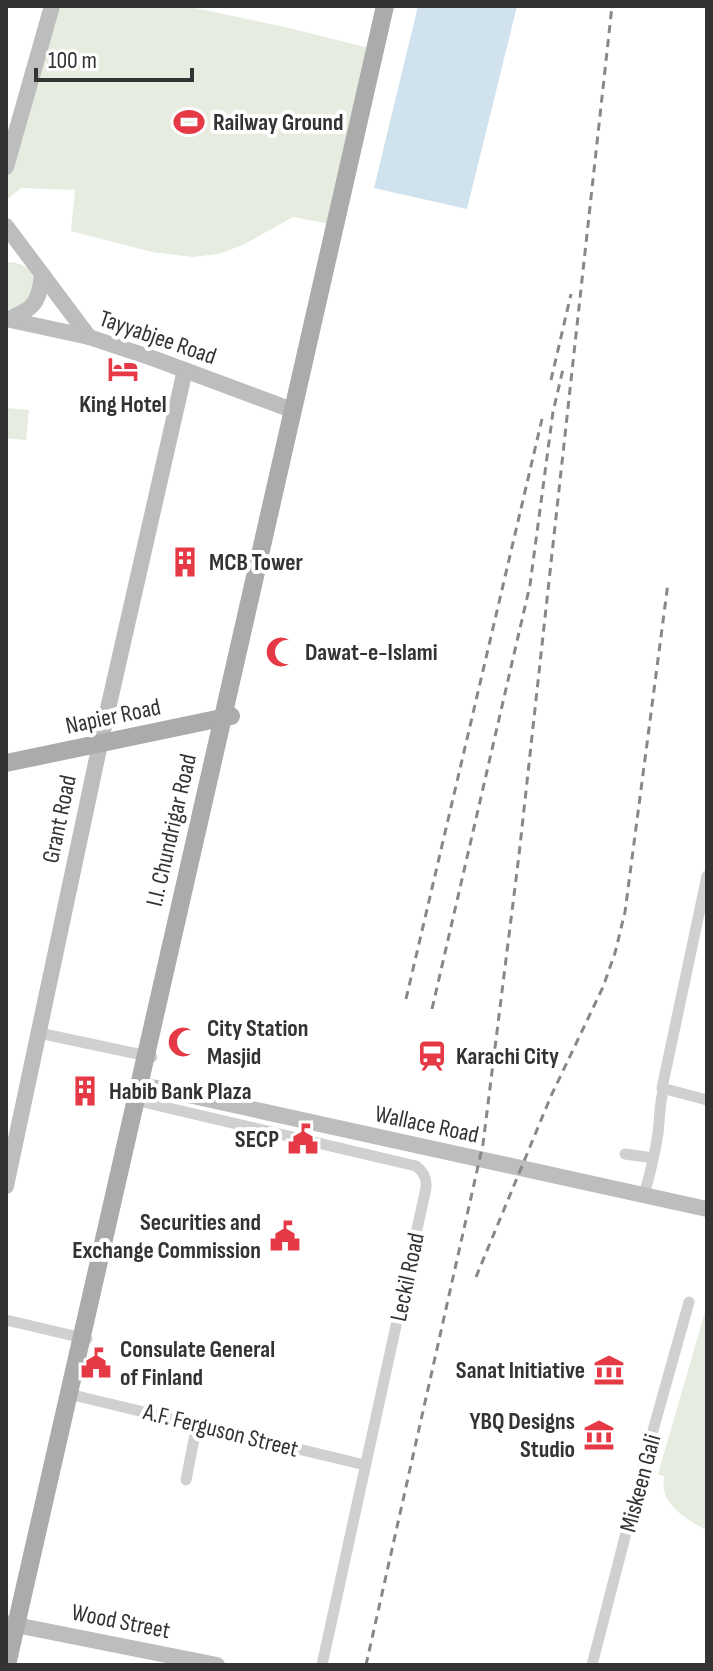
<svg xmlns="http://www.w3.org/2000/svg" width="713" height="1671" font-family="'Sofia Sans Condensed',sans-serif">
  <style>
    .green { fill: #e6ecdf }
    .water { fill: #cfe2ee }
    .lines { fill: none; stroke-linecap: round; stroke-linejoin: round }
    .street { stroke: #d0d0d0; stroke-width: 11 }
    .secondary { stroke: #bdbdbd; stroke-width: 16 }
    .primary { stroke: #ababab; stroke-width: 18 }
    .rail { stroke: #888; stroke-width: 3; stroke-dasharray: 8 6; stroke-linecap: butt }
    .labels { text-anchor: middle; stroke-width: 8; stroke-linejoin: round; paint-order: stroke }
    .poi-label { font-size: 24px; font-weight: bold; fill: #333; stroke: #fff; text-anchor: start }
    .street-label { font-size: 24px; fill: #333; stroke: #fff }
  </style>
  <rect width="100%" height="100%" fill="#fff"/>
  <!-- green -->
  <g class="green">
    <polygon points="52,6 186,6 289,28 369,48 335,225 293,217 243,245 218,254 193,257 152,252 71,231 75,190 21,188 6,200 6,167"/>
    <path d="M11,262C30,265 34,274 36,292L19,309H6V263Z"/>
    <polygon points="6,408 29,410 26,440 6,438"/>
    <path d="M705,1312L707,1313V1530C691,1522 668,1509 664,1490C663,1485 664,1481 664,1476L658,1474Z"/>
  </g>
  <!-- water -->
  <polygon class="water" points="418,6 517,6 467,209 374,188"/>
  <g class="lines">
    <!-- street -->
    <g class="street">
      <polyline points="707,876 662,1088 707,1100"/>
      <polyline points="39,1033 152,1057"/>
      <path d="M143,1102L416,1166C424,1172 427,1178 426,1188L322,1665"/>
      <polyline points="625,1154 653,1158"/>
      <path d="M644,1195C650,1174 655,1154 658,1133C660,1118 659,1103 664,1088"/>
      <polyline points="6,1320 87,1339"/>
      <polyline points="77,1396 365,1465"/>
      <polyline points="186,1480 197,1424"/>
      <polyline points="592,1665 645,1459 689,1302"/>
    </g>
    <!-- secondary -->
    <g class="secondary">
      <polyline points="6,167 52,6"/>
      <polyline points="6,226 89,337"/>
      <polyline points="6,319 89,337 155,359 292,410"/>
      <path d="M8,319C35,309 39,302 42,274"/>
      <polyline points="138,1084 707,1209"/>
      <polyline points="6,1186 100,744 185,370"/>
      <polyline points="6,1623 217,1665"/>
    </g>
    <!-- primary -->
    <g class="primary">
      <polyline points="6,763 231,716"/>
      <polyline points="7,1665 385,6"/>
    </g>
    <!-- rail -->
    <g class="rail">
      <polyline points="551,380 571,294"/>
      <polyline points="406,999 542,419"/>
      <polyline points="432,1009 530,585 553,412 563,369"/>
      <polyline points="476,1277 551,1096 603,987 615,953 625,912 668,583"/>
      <polyline points="366,1665 483,1144 519,855 612,6"/>
    </g>
  </g>
  <!-- icons -->
  <defs>
    <g id="stadium-bare" transform="scale(2.4)"><path d="M0-5a6.5 5 0 1 0 0 10a6.5 5 0 1 0 0-10ZM-3.5-1.8h7v3.6h-7Z" fill="#e63946" stroke="#fff" stroke-width="2.5" paint-order="stroke"/></g>
    <g id="hotel-bare" transform="scale(2.4)"><path d="M-6-4.5h1.5V1H6V5H4.5V3h-9V5H-6ZM-4 0a1.8 1.8 0 1 1 3.6 0ZM.5 0V-2.5h3Q6-2.5 6 0Z" fill="#e63946" stroke="#fff" stroke-width="2.5" paint-order="stroke"/></g>
    <g id="building-bare" transform="scale(2.4)"><path d="M-4-6H4V6H1V3H-1V6H-4ZM-2.5-4.3h1.7v1.8h-1.7ZM.8-4.3h1.7v1.8H.8ZM-2.5-1h1.7V.8h-1.7ZM.8-1h1.7V.8H.8Z" fill="#e63946" stroke="#fff" stroke-width="2.5" paint-order="stroke"/></g>
    <g id="mosque-bare" transform="scale(2.4)"><path d="M3.5-4.9A6 6 0 1 0 3.5 4.9A5 5 0 1 1 3.5-4.9Z" fill="#e63946" stroke="#fff" stroke-width="2.5" paint-order="stroke"/></g>
    <g id="station-bare" transform="scale(2.4)"><path d="M-3-6H3Q5-6 5-4V2Q5 4 3 4L4.5 6H3L1.5 4h-3L-3 6H-4.5L-3 4Q-5 4-5 2V-4Q-5-6-3-6ZM-3.5-4v3h7v-3ZM-3.5 1v1.5H-2V1ZM2 1v1.5H3.5V1Z" fill="#e63946" stroke="#fff" stroke-width="2.5" paint-order="stroke"/></g>
    <g id="civic-bare" transform="scale(2.4)"><path d="M-.6-6.5H3V-4.5H.6V-3L4-1V1h2V6H-6V1h2V-1L-.6-3ZM-1.2 2.5V6h2.4V2.5Z" fill="#e63946" stroke="#fff" stroke-width="2.5" paint-order="stroke"/></g>
    <g id="museum-bare" transform="scale(2.4)"><path d="M0-6L6-3V-2H-6V-3ZM-5-1h2V3h-2ZM-1-1h2V3h-2ZM3-1h2V3H3ZM-6 4H6V6H-6Z" fill="#e63946" stroke="#fff" stroke-width="2.5" paint-order="stroke"/></g>
  </defs>
  <g fill-rule="evenodd">
    <use href="#stadium-bare" x="189" y="122"/>
    <use href="#hotel-bare" x="123" y="369"/>
    <use href="#building-bare" x="185" y="562"/>
    <use href="#mosque-bare" x="281" y="652"/>
    <use href="#mosque-bare" x="183" y="1042"/>
    <use href="#station-bare" x="432" y="1056"/>
    <use href="#building-bare" x="85" y="1091"/>
    <use href="#civic-bare" x="303" y="1139"/>
    <use href="#civic-bare" x="285" y="1236"/>
    <use href="#civic-bare" x="96" y="1363"/>
    <use href="#museum-bare" x="609" y="1370"/>
    <use href="#museum-bare" x="599" y="1435"/>
  </g>
  <g class="labels">
    <!-- poi labels -->
    <g class="poi-label">
      <text x="213" y="130">Railway Ground</text>
      <text x="123" y="412" text-anchor="middle">King Hotel</text>
      <text x="209" y="570">MCB Tower</text>
      <text x="305" y="660">Dawat-e-Islami</text>
      <text x="207" y="1036">City Station<tspan x="207" dy="28">Masjid</tspan></text>
      <text x="456" y="1064">Karachi City</text>
      <text x="109" y="1099">Habib Bank Plaza</text>
      <text x="279" y="1147" text-anchor="end">SECP</text>
      <text x="261" y="1230" text-anchor="end">Securities and<tspan x="261" dy="28">Exchange Commission</tspan></text>
      <text x="120" y="1357">Consulate General<tspan x="120" dy="28">of Finland</tspan></text>
      <text x="585" y="1378" text-anchor="end">Sanat Initiative</text>
      <text x="575" y="1429" text-anchor="end">YBQ Designs<tspan x="575" dy="28">Studio</tspan></text>
    </g>
    <!-- street labels -->
    <g class="street-label">
      <text transform="translate(158 337) rotate(19)" y="8">Tayyabjee Road</text>
      <text transform="translate(113 716) rotate(-12)" y="8">Napier Road</text>
      <text transform="translate(59 819) rotate(-78)" y="8">Grant Road</text>
      <text transform="translate(171 830) rotate(-77)" y="8">I.I. Chundrigar Road</text>
      <text transform="translate(427 1124) rotate(12)" y="8">Wallace Road</text>
      <text transform="translate(407 1277) rotate(-78)" y="8">Leckil Road</text>
      <text transform="translate(221 1430) rotate(14)" y="8">A.F. Ferguson Street</text>
      <text transform="translate(640 1483) rotate(-75)" y="8">Miskeen Gali</text>
      <text transform="translate(121 1621) rotate(11)" y="8">Wood Street</text>
    </g>
  </g>
  <!-- border -->
  <rect width="713" height="1671" fill="none" stroke="#333333" stroke-width="16"/>
  <!-- scale -->
  <path d="M36 68v12h156v-12" fill="none" stroke="#333333" stroke-width="4"/>
  <text x="48" y="68" font-size="24" fill="#333333" stroke="#ffffff" stroke-width="6" paint-order="stroke">100 m</text>
</svg>
